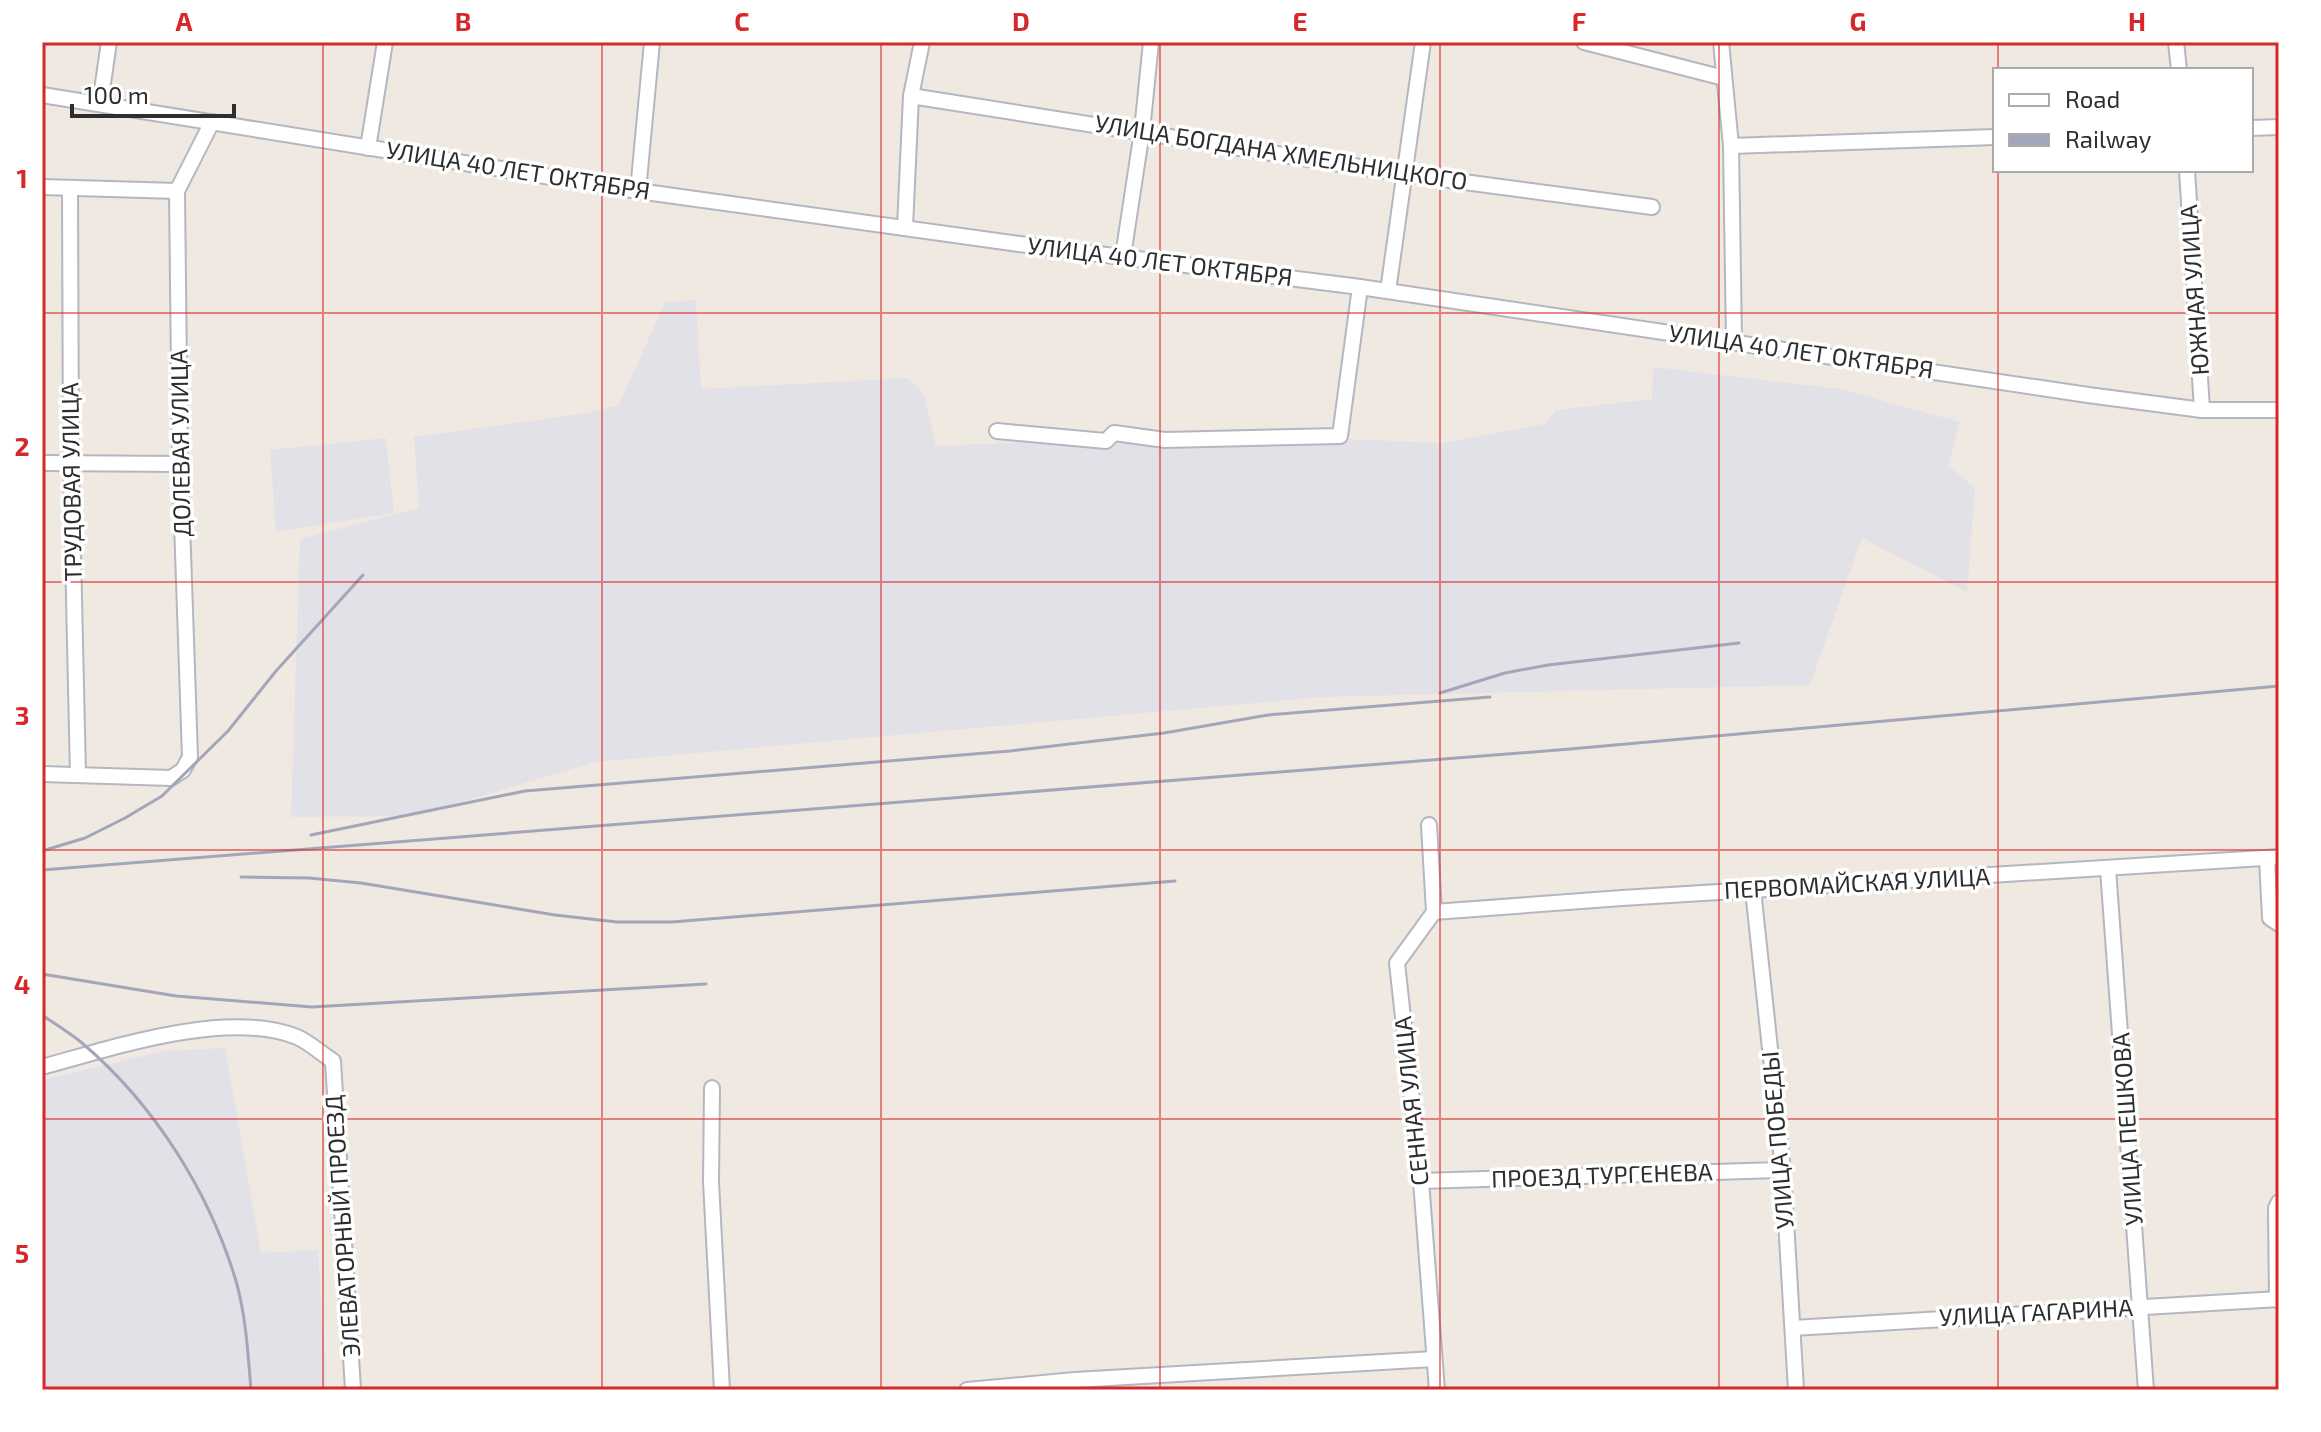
<svg xmlns="http://www.w3.org/2000/svg" width="2321" height="1432" font-family="'Exo 2',sans-serif">
  <style>
    .industrial { fill: #e3e1e8 }
    .lines { fill: none; stroke-linecap: round; stroke-linejoin: round }
    .minor-casing { stroke: #b4b7c1; stroke-width: 18 }
    .minor { stroke: #fff; stroke-width: 14 }
    .rail { stroke: #a3a6b8; stroke-width: 3 }
    .grid { fill: none; stroke: #d62828; stroke-width: 2; stroke-opacity: 0.55 }
    .labels { text-anchor: middle; stroke-width: 7; stroke-linejoin: round; paint-order: stroke }
    .street-label { font-size: 24px; fill: #2e2e2e; stroke: #fff }
    .neatline { fill: none; stroke: #d62828; stroke-width: 3 }
    .grid-label { font-size: 26px; text-anchor: middle; font-weight: bold; fill: #d62828 }
  </style>
  <rect width="100%" height="100%" fill="#efe9e1"/>
  <!-- industrial -->
  <g class="industrial">
    <polygon points="696,300 701,389 908,378 924,394 936,446 1027,442 1117,444 1345,439 1442,443 1545,424 1556,410 1652,399 1653,367 1840,389 1960,422 1948,465 1975,488 1967,592 1862,538 1810,685 1323,697 595,762 415,816 291,817 300,539 419,508 414,437 588,413 619,405 665,302"/>
    <polygon points="386,438 394,513 276,532 270,450"/>
    <polygon points="225,1048 261,1253 318,1250 327,1390 42,1390 42,1080 164,1051"/>
  </g>
  <g class="lines">
    <!-- minor casing -->
    <g class="minor-casing">
      <g id="minor">
        <polyline points="1584,42 1724,78"/>
        <polyline points="1721,42 1731,146 1734,342"/>
        <polyline points="2176,42 2179,70"/>
        <polyline points="42,95 638,191 1019,244 1360,287 2088,395 2202,410 2279,410"/>
        <polyline points="911,96 1404,174 1652,207"/>
        <polyline points="100,104 109,42"/>
        <polyline points="2251,128 2279,127"/>
        <polyline points="1731,146 1995,137"/>
        <polyline points="368,148 385,42"/>
        <polyline points="2187,170 2202,410"/>
        <polyline points="42,187 177,191"/>
        <polyline points="70,188 71,464 78,775"/>
        <polyline points="638,191 652,42"/>
        <polyline points="905,227 911,96 922,42"/>
        <polyline points="1123,256 1142,131 1151,42"/>
        <polyline points="1388,291 1423,42"/>
        <polyline points="997,431 1106,441 1114,433 1165,440 1340,436 1360,287"/>
        <polyline points="42,463 180,464"/>
        <polyline points="42,774 171,778 183,770 190,757 180,464 177,191 212,122"/>
        <polyline points="1429,825 1434,912 1397,963 1421,1181 1437,1390"/>
        <polyline points="2267,858 2270,918 2279,924"/>
        <polyline points="2108,869 2146,1390"/>
        <polyline points="1753,890 1783,1170 1796,1390"/>
        <polyline points="1434,912 1622,898 2279,857"/>
        <path d="M42,1067C112,1048 227,1009 297,1037C309,1042 322,1054 333,1061L353,1390"/>
        <polyline points="712,1088 711,1182 722,1390"/>
        <polyline points="1421,1181 1783,1170"/>
        <polyline points="2277,1300 2276,1208 2279,1202"/>
        <polyline points="1793,1328 2279,1299"/>
        <polyline points="967,1390 1075,1380 1434,1359"/>
      </g>
    </g>
    <!-- minor -->
    <use href="#minor" class="minor"/>
    <!-- rail -->
    <g class="rail">
      <polyline points="1440,693 1505,673 1548,665 1739,643"/>
      <polyline points="311,835 525,791 1010,751 1164,733 1268,715 1490,697"/>
      <polyline points="42,851 85,838 125,818 162,796 228,731 276,671 363,575"/>
      <polyline points="42,870 1570,749 2279,686"/>
      <polyline points="241,877 309,878 361,883 555,915 617,922 672,922 1175,881"/>
      <polyline points="42,974 176,996 312,1007 706,984"/>
      <path d="M42,1015C55,1024 70,1033 82,1043C154,1104 209,1191 236,1281C246,1316 248,1354 251,1390"/>
    </g>
  </g>
  <!-- grid -->
  <path class="grid" d="M323,42V1390M602,42V1390M881,42V1390M1160,42V1390M1440,42V1390M1719,42V1390M1998,42V70M1998,170V1390M42,313H2279M42,582H2279M42,850H2279M42,1119H2279"/>
  <g class="labels">
    <!-- street labels -->
    <g class="street-label">
      <text transform="translate(1281 153) rotate(9)" y="8">УЛИЦА БОГДАНА ХМЕЛЬНИЦКОГО</text>
      <text transform="translate(518 171) rotate(9)" y="8">УЛИЦА 40 ЛЕТ ОКТЯБРЯ</text>
      <text transform="translate(1160 262) rotate(7)" y="8">УЛИЦА 40 ЛЕТ ОКТЯБРЯ</text>
      <text transform="translate(2195 290) rotate(-94)" y="8">ЮЖНАЯ УЛИЦА</text>
      <text transform="translate(1801 352) rotate(8)" y="8">УЛИЦА 40 ЛЕТ ОКТЯБРЯ</text>
      <text transform="translate(181 443) rotate(-91)" y="8">ДОЛЕВАЯ УЛИЦА</text>
      <text transform="translate(72 482) rotate(-91)" y="8">ТРУДОВАЯ УЛИЦА</text>
      <text transform="translate(1857 884) rotate(-3)" y="8">ПЕРВОМАЙСКАЯ УЛИЦА</text>
      <text transform="translate(1412 1101) rotate(-96)" y="8">СЕННАЯ УЛИЦА</text>
      <text transform="translate(2128 1129) rotate(-94)" y="8">УЛИЦА ПЕШКОВА</text>
      <text transform="translate(1778 1140) rotate(-95)" y="8">УЛИЦА ПОБЕДЫ</text>
      <text transform="translate(1602 1176) rotate(-2)" y="8">ПРОЕЗД ТУРГЕНЕВА</text>
      <text transform="translate(343 1226) rotate(-94)" y="8">ЭЛЕВАТОРНЫЙ ПРОЕЗД</text>
      <text transform="translate(2036 1313) rotate(-3)" y="8">УЛИЦА ГАГАРИНА</text>
    </g>
  </g>
  <!-- border -->
  <rect width="2321" height="1432" fill="none" stroke="#ffffff" stroke-width="88"/>
  <!-- legend -->
  <rect x="1993" y="68" width="260" height="104" fill="#ffffff" stroke="#ababab" stroke-width="2"/>
  <rect x="2009" y="94" width="40" height="12" fill="#ffffff" stroke="#ababab" stroke-width="2"/>
  <text x="2065" y="108" font-size="24" fill="#2e2e2e">Road</text>
  <rect x="2009" y="134" width="40" height="12" fill="#a3a6b8" stroke="#ababab" stroke-width="2"/>
  <text x="2065" y="148" font-size="24" fill="#2e2e2e">Railway</text>
  <!-- scale -->
  <path d="M72 104v12h162v-12" fill="none" stroke="#2e2e2e" stroke-width="4"/>
  <text x="84" y="104" font-size="24" fill="#2e2e2e" stroke="#ffffff" stroke-width="6" paint-order="stroke">100 m</text>
  <rect x="44" y="44" width="2233" height="1344" class="neatline"/>
  <g class="grid-label">
    <text x="184" y="31">A</text>
    <text x="463" y="31">B</text>
    <text x="742" y="31">C</text>
    <text x="1021" y="31">D</text>
    <text x="1300" y="31">E</text>
    <text x="1579" y="31">F</text>
    <text x="1858" y="31">G</text>
    <text x="2137" y="31">H</text>
    <text x="22" y="188">1</text>
    <text x="22" y="456">2</text>
    <text x="22" y="725">3</text>
    <text x="22" y="994">4</text>
    <text x="22" y="1263">5</text>
  </g>
</svg>
